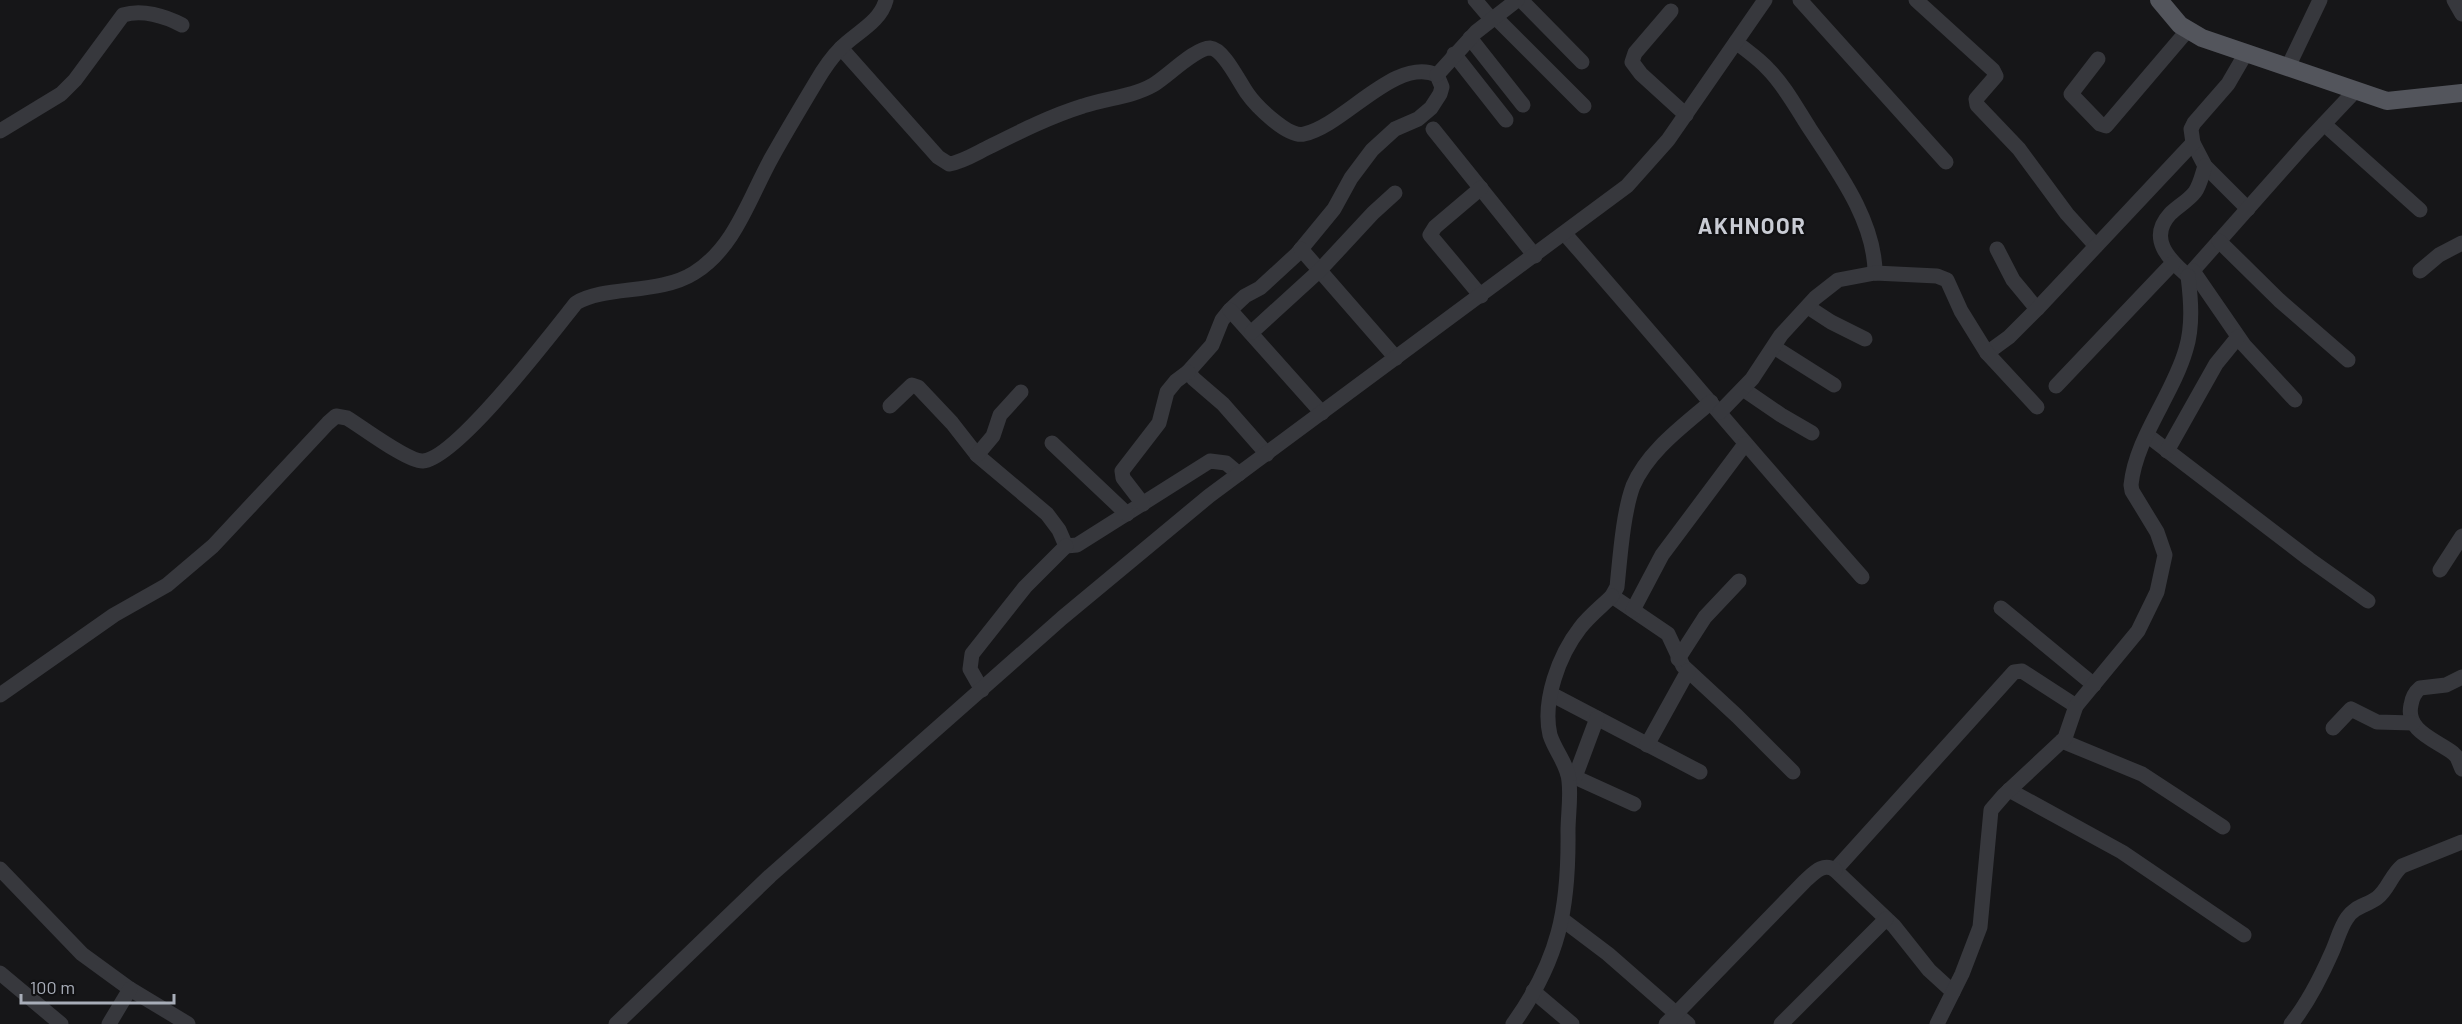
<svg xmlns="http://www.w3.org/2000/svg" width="2462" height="1024" font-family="Barlow,sans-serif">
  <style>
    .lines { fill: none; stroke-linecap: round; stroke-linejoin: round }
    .minor { stroke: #37383d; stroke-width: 15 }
    .major { stroke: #53555c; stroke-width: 18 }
    .labels { text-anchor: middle; stroke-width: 4.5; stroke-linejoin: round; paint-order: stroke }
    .district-label { font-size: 22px; font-weight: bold; letter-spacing: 1.5px; fill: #c9ccd4; stroke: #111113 }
  </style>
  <rect width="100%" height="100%" fill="#161618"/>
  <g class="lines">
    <!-- minor -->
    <g class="minor">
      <polyline points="1475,0 1492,20"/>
      <polyline points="1521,0 1582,62"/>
      <polyline points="1800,0 1946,162"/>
      <polyline points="1916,0 1993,70 1996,76 1976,99 1977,105 2019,149 2067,214 2096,246"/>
      <polyline points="2454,0 2462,14"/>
      <polyline points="1671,11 1635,53 1632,62 1641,74 1686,115"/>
      <polyline points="1495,17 1584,106"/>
      <polyline points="1470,38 1523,105"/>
      <path d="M1736,42C1747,51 1759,59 1768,69C1785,86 1797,109 1810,129C1837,170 1875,221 1875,273"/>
      <path d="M841,48L938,157L949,164C963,162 978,152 991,146C1021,131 1051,116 1083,106C1106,98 1132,97 1153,85C1167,77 1195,48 1210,48C1224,49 1239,82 1247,93C1256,106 1288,138 1304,134C1345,125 1395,56 1437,75L1442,87L1440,94L1431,108L1418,119L1395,129L1372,150L1351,178L1334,209L1297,254L1260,288L1245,296L1230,310L1222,320L1212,345L1188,372L1194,379L1223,404L1267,454"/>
      <polyline points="1454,54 1506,120"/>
      <polyline points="2098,59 2071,94 2100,124 2106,126 2187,31"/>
      <polyline points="2288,67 2320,0"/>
      <polyline points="1437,75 1476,32 1517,0"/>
      <polyline points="2324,124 2420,210"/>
      <polyline points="1433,129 1535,256"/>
      <path d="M0,131L61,94L75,80L123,15C142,9 165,16 182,25"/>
      <polyline points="2193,143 2205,166 2248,209"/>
      <path d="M2205,166C2202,175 2200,185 2195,192C2188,201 2178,206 2170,214C2148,238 2168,259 2188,276L2306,143L2356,90"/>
      <path d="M1565,234C1665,348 1762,464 1862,577"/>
      <polyline points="2219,241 2279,300 2348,360"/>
      <polyline points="1301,249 1396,358"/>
      <polyline points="1997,249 2013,280 2037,309"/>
      <polyline points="2193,271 2244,345 2295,400"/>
      <polyline points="2420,271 2439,255 2462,243"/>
      <polyline points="1481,296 1430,235 1435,227 1481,188"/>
      <polyline points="1808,307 1831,322 1865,339"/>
      <polyline points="1230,310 1322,413"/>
      <polyline points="1252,332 1320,270 1373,213 1395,193"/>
      <polyline points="1774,347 1834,385"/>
      <polyline points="1987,353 2009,337 2037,309 2193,143 2191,129 2194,123 2228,84 2246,53"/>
      <polyline points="2056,386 2173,263"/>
      <polyline points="1743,389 1781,415 1812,433"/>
      <path d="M1711,402C1683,426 1648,451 1633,486C1623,513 1620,558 1617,587L1612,596L1668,634L1683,666L1737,716L1793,772"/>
      <polyline points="890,406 912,385 918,387 952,423 977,455 1047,514 1059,530 1066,546 1077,545 1210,461 1226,463 1239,474"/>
      <polyline points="1720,412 1752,379 1781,335 1815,298 1838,280 1875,273 1937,276 1947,280 1961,311 1987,353 2037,407"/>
      <polyline points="2147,435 2309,559 2368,601"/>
      <polyline points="1052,443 1127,514"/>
      <polyline points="2167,451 2216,364 2238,337"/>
      <polyline points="977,455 993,436 1000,415 1021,392"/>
      <polyline points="1143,504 1123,478 1122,471 1159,423 1167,392 1176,381 1188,372"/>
      <polyline points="2440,570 2462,536"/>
      <polyline points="2001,608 2094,685"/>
      <polyline points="1633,610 1662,555 1745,444"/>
      <polyline points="1678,659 1705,617 1739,581"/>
      <path d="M2462,677L2446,685L2420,688C2414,693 2412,698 2411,705C2405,731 2436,740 2453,753L2457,757L2462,769"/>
      <polyline points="982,690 970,669 972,654 1025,587 1066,546"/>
      <polyline points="1551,694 1700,772"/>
      <path d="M0,695L114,615L167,585L213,546L328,423L336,416L347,418C362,427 408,462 423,461C457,458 552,333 576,303C605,285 659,295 694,273C735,248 750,196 772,157C786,132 801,107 816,82C823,70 830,59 840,49C855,33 880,23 886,0"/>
      <polyline points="2333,728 2351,709 2377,722 2413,723"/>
      <polyline points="2062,741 2142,774 2223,827"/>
      <polyline points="1647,745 1688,671"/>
      <polyline points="1568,774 1634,804"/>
      <polyline points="1575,777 1597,718"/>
      <polyline points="2009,790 2122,852 2244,935"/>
      <polyline points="0,869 82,954 130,989 188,1024"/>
      <polyline points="1563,920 1608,954 1688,1024"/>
      <polyline points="0,973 61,1024"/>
      <polyline points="1533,991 1572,1024"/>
      <polyline points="1953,992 1929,970 1894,926 1835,870 2014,672 2022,671 2076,706"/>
      <polyline points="109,1024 130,989"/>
      <polyline points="616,1024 770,876 1062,618 1209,496 1627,186 1668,140 1765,0"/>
      <path d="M1513,1024C1559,960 1569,909 1568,831C1568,815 1571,798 1569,781C1568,765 1555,751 1550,735C1542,701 1559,655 1580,628C1589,616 1602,606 1612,596"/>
      <path d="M1666,1024L1805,881C1814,873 1823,862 1835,870"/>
      <polyline points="1781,1024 1886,919"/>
      <path d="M1937,1024L1962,974L1980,927L1991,810L2004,795L2065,738L2076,706L2138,631L2157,592L2165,555L2157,532L2132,491L2131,485C2136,437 2173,395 2186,349C2193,326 2191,300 2188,276"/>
      <path d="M2291,1024C2308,1003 2321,977 2332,952C2337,941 2340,928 2347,918C2355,906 2366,906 2377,898C2388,890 2391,875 2402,866L2462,842"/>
    </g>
    <!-- major -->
    <polyline class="major" points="2159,0 2180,25 2202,38 2387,101 2462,93"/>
  </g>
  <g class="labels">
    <!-- district labels -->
    <g class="district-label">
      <text x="1752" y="234">AKHNOOR</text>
    </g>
  </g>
  <!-- scale -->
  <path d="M21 994v9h153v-9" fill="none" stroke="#a8adb8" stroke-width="3"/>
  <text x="30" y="994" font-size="18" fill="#a8adb8" stroke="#111113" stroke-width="4.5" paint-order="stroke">100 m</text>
</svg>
